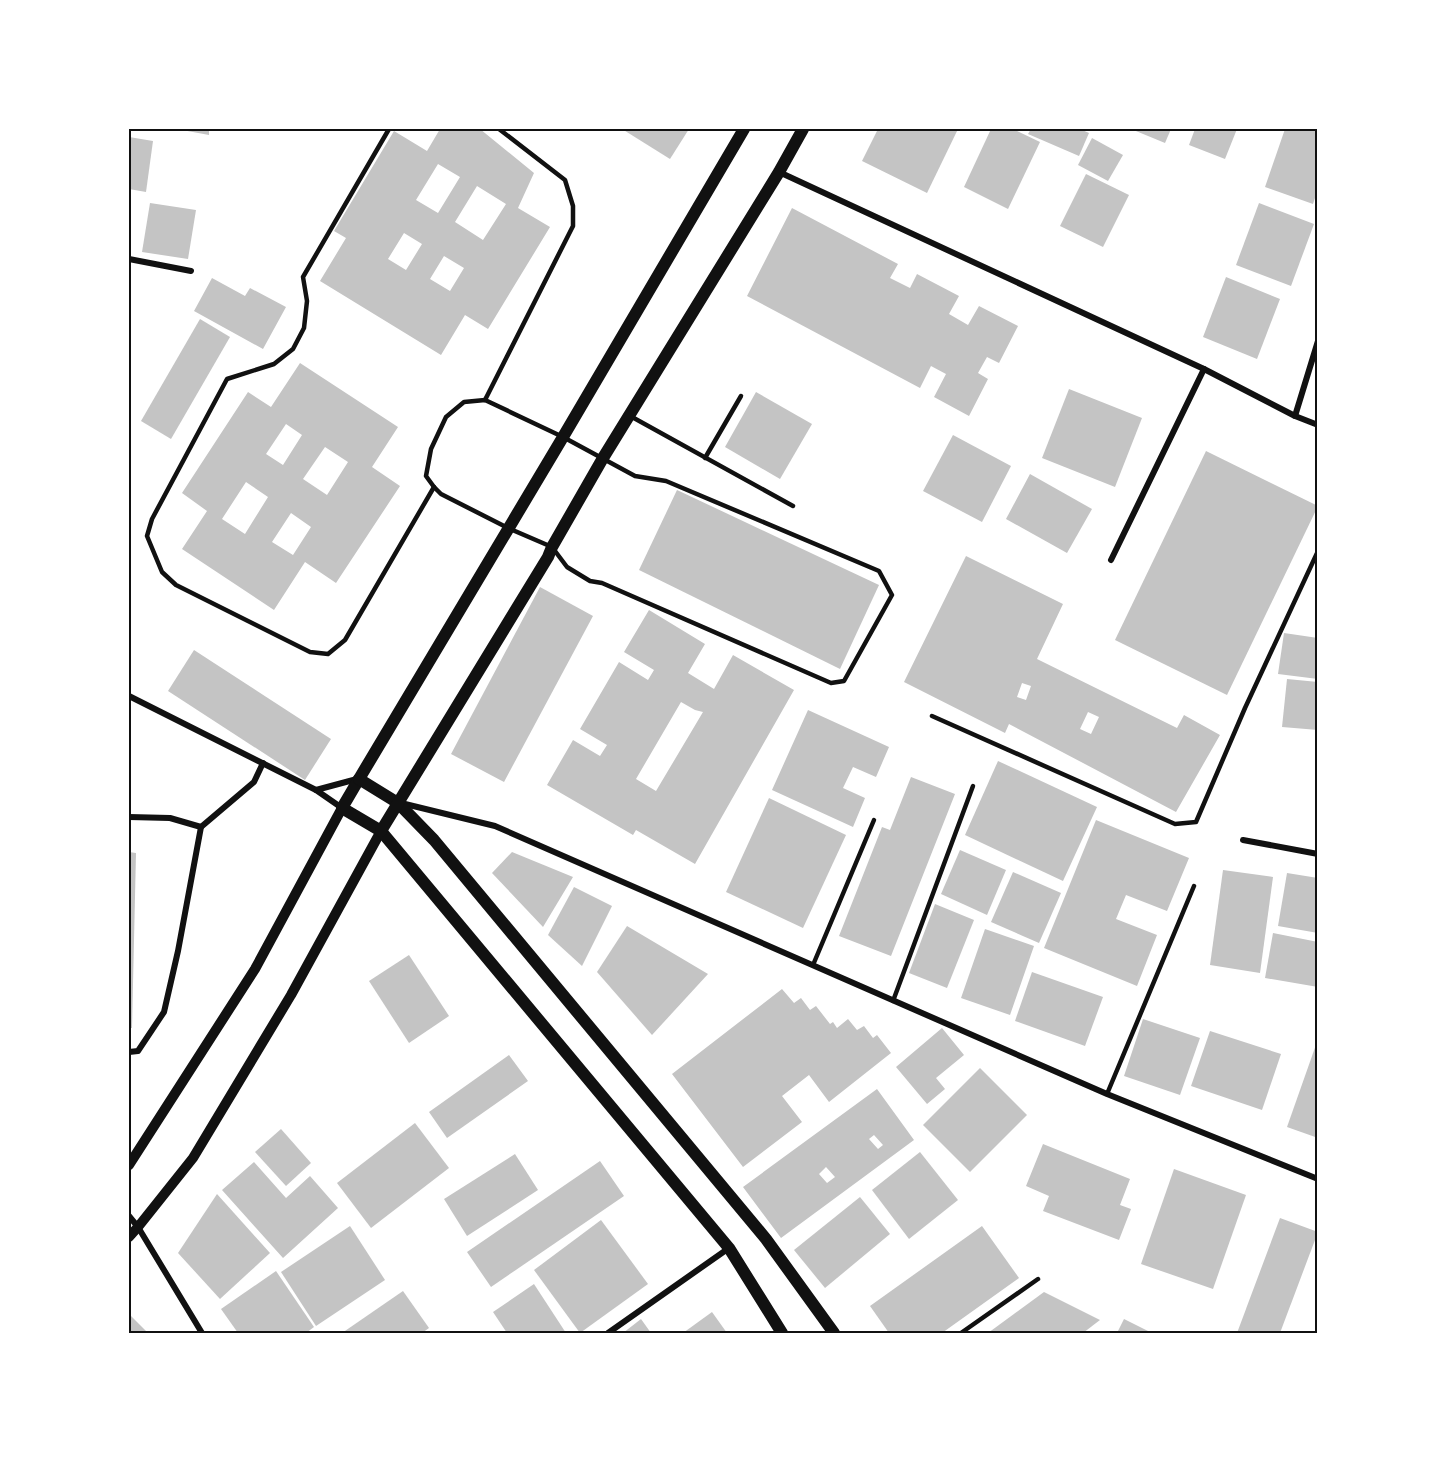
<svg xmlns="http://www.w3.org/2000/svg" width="1447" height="1462" font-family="'Public Sans',sans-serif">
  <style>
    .building { fill: #c4c4c4; fill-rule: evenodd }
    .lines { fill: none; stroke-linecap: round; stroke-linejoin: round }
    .service { stroke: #111; stroke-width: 4.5 }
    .minor { stroke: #111; stroke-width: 6 }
    .tertiary { stroke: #111; stroke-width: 10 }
    .secondary { stroke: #111; stroke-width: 12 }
    .neatline { fill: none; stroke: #111; stroke-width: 2 }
  </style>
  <rect width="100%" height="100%" fill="#fff"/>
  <!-- building -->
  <g class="building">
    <polygon points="182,129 209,129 209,135 182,130"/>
    <path d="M440,129H480L534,173L518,208L550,227L488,329L465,315L441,355L320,281L346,238L334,231L394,131L427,151ZM438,164L460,177L438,213L416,200ZM477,186L506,204L483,240L455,222ZM404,233L422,244L406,270L388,259ZM444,256L464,268L450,291L430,279Z"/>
    <polygon points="622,129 689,129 670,159"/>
    <polygon points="878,129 958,129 927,193 862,161"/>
    <polygon points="991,129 1013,129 1040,142 1008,209 964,187"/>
    <polygon points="1031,129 1080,129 1089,133 1079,156 1028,134"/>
    <polygon points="1131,129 1171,129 1165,143"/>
    <polygon points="1195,129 1237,129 1225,159 1189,145"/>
    <polygon points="1285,129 1318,129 1318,189 1313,204 1265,187"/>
    <polygon points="129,137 153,141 146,192 129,189"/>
    <polygon points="1092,138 1123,155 1108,181 1078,165"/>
    <polygon points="1086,174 1129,195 1103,247 1060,226"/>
    <polygon points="150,203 196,210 188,259 142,252"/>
    <polygon points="1259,203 1314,224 1291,286 1236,265"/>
    <polygon points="792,208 898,264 890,278 910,288 917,274 959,296 949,314 968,325 979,306 1018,326 999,363 987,357 978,373 988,379 969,416 934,397 946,374 931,366 920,388 747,296"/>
    <polygon points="1226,277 1280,299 1257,359 1203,337"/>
    <polygon points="212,278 245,296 250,288 286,307 263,349 194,311"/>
    <polygon points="200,319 230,337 171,439 141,421"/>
    <path d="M300,363L398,427L372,467L400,486L336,583L305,562L274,610L182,549L207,511L182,493L248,392L271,407ZM286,424L302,435L283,465L266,454ZM325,447L348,462L327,495L303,479ZM246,482L268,497L245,534L222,519ZM291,513L311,527L293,555L272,542Z"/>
    <polygon points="1069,389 1142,418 1115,487 1042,458"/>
    <polygon points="756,392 812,424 780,479 725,447"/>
    <polygon points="953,435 1011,466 982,522 923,491"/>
    <polygon points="1206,451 1318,506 1227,695 1115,640"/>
    <polygon points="1030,474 1092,509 1067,553 1006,519"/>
    <polygon points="677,490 879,585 840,669 639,570"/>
    <path d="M966,556L1063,604L1037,659L1177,728L1184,715L1220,735L1176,812L1009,724L1005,733L904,682ZM1022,683L1031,686L1026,700L1017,697ZM1088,712L1099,717L1091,734L1080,729Z"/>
    <polygon points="540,587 593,616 504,782 451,754"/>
    <path d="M649,610L705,644L688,673L714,689L733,655L794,690L695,864L636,830L633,835L547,785L573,740L600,756L607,745L580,729L619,662L648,680L654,670L624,652ZM681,702L695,710L703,712L656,791L636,779Z"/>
    <polygon points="1284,633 1318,638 1318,679 1278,674"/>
    <polygon points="194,650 331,739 305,780 168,691"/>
    <polygon points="1287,679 1318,682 1318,730 1282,727"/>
    <polygon points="808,710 889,747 876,777 853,767 843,788 865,798 853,827 772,790"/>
    <polygon points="998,761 1097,807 1063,881 965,835"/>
    <polygon points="911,777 955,794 891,956 839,936 882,827 890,830"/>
    <polygon points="769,798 846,835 803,928 726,892"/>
    <polygon points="1096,820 1189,858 1167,911 1126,895 1116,919 1157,935 1137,986 1044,948"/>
    <polygon points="960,850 1006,870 987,915 941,894"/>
    <polygon points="129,852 136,853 132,1028 129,1028"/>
    <polygon points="512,852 573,877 543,927 492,873"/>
    <polygon points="1223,870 1273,877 1260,973 1210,965"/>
    <polygon points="1013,872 1061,893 1039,943 991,922"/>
    <polygon points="1287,873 1318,878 1318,933 1278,926"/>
    <polygon points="574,887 612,906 582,966 548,935"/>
    <polygon points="935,904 974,920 947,988 909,973"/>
    <polygon points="627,926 708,974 652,1035 597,972"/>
    <polygon points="985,929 1034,946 1010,1015 961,998"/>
    <polygon points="1273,933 1318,942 1318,987 1265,978"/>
    <polygon points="409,955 449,1016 409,1043 369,981"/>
    <polygon points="1032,972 1103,997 1085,1046 1015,1021"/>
    <polygon points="782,989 794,1003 801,998 810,1010 816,1006 830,1024 833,1022 837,1028 848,1019 857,1030 864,1026 873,1038 877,1035 891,1053 829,1102 809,1075 782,1096 802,1122 743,1167 672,1074"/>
    <polygon points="1143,1019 1200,1038 1180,1095 1124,1076"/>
    <polygon points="942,1028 964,1055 936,1078 945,1089 927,1104 896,1067"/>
    <polygon points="1210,1031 1281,1054 1262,1110 1191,1086"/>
    <polygon points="1318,1039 1318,1138 1287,1127"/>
    <polygon points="509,1055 528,1081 447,1138 429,1112"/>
    <polygon points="980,1068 1027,1115 970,1172 923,1125"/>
    <path d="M877,1089L914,1140L781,1238L743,1187ZM874,1135L883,1145L878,1149L869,1139ZM826,1167L835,1177L827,1183L819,1174Z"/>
    <polygon points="415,1123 449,1168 371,1228 337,1183"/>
    <polygon points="281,1129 311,1163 286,1186 255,1152"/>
    <polygon points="1043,1144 1130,1179 1120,1205 1131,1209 1119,1240 1043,1211 1049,1196 1026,1186"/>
    <polygon points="920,1152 958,1200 909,1239 872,1190"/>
    <polygon points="515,1154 538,1190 467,1236 444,1199"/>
    <polygon points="600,1161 624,1196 491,1287 467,1252"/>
    <polygon points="254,1162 286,1198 310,1176 338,1208 283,1258 222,1190"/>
    <polygon points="1174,1169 1246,1195 1213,1289 1141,1264"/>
    <polygon points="217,1194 270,1253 220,1299 178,1253"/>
    <polygon points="860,1197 890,1234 825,1288 794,1250"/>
    <polygon points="1280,1218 1318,1232 1280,1333 1237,1333"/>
    <polygon points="601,1220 648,1284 580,1333 534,1270"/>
    <polygon points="350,1226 385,1280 316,1326 281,1272"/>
    <polygon points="982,1226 1019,1278 942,1333 889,1333 870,1306"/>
    <polygon points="276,1271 314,1327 306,1333 238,1333 221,1309"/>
    <polygon points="534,1284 566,1333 507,1333 493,1312"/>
    <polygon points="403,1291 429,1328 422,1333 342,1333"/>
    <polygon points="1044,1292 1100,1320 1083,1333 988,1333"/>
    <polygon points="712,1312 727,1333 683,1333"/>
    <polygon points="129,1314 148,1333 129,1333"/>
    <polygon points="641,1319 651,1333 623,1333"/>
    <polygon points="1124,1319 1152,1333 1117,1333"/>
  </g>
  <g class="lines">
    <!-- service -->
    <g class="service">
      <polyline points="389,129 303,277 307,301 304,328 293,349 274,364 227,379 152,519 147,536 162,572 176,585 310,652 328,654 345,640 434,487"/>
      <polygon points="485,400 563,437 635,476 666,481 879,571 892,595 844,681 831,683 602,583 590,581 567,567 552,547 508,528 441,494 434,487 426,476 431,449 446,417 464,402"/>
      <polyline points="485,400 573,226 573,206 565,180 499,129"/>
      <polyline points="632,417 793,506"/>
      <polyline points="705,458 741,396"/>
      <polyline points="932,716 1175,824 1196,822 1245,708 1318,551"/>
      <polyline points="813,965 874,820"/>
      <polyline points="893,1001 973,786"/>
      <polyline points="1107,1094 1194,886"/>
      <polyline points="961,1333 1038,1279"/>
    </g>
    <!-- minor -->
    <g class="minor">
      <polyline points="779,172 1204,369 1295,416 1318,425"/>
      <polyline points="129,259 191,271"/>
      <polyline points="1295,416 1318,341"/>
      <polyline points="1111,560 1204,369"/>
      <polyline points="129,696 316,790 342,808"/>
      <polyline points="316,790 357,779"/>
      <polyline points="401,803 495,826 1107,1094 1318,1179"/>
      <polyline points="129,817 170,818 201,827 178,951 164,1012 138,1051 129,1052"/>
      <polyline points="201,827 254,782 263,763"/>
      <polyline points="1243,840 1318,854"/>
      <polyline points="129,1216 138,1227 202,1333"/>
      <polyline points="608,1333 729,1248"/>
    </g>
    <!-- tertiary -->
    <g class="tertiary">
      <polyline points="129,1165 255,969 342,808"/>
      <polyline points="129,1237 138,1227 193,1158 291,995 381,831"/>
    </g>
    <!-- secondary -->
    <g class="secondary">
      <polyline points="744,129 563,437 359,779 342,808 381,831 729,1248 782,1333"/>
      <polyline points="359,779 398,803 434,840 766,1239 834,1333"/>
      <polyline points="381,831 548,557 552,547 603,458 779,172 803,129"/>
    </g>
  </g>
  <!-- border -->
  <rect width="1447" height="1462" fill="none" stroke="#ffffff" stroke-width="261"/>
  <rect x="130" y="130" width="1186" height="1202" class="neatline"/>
</svg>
